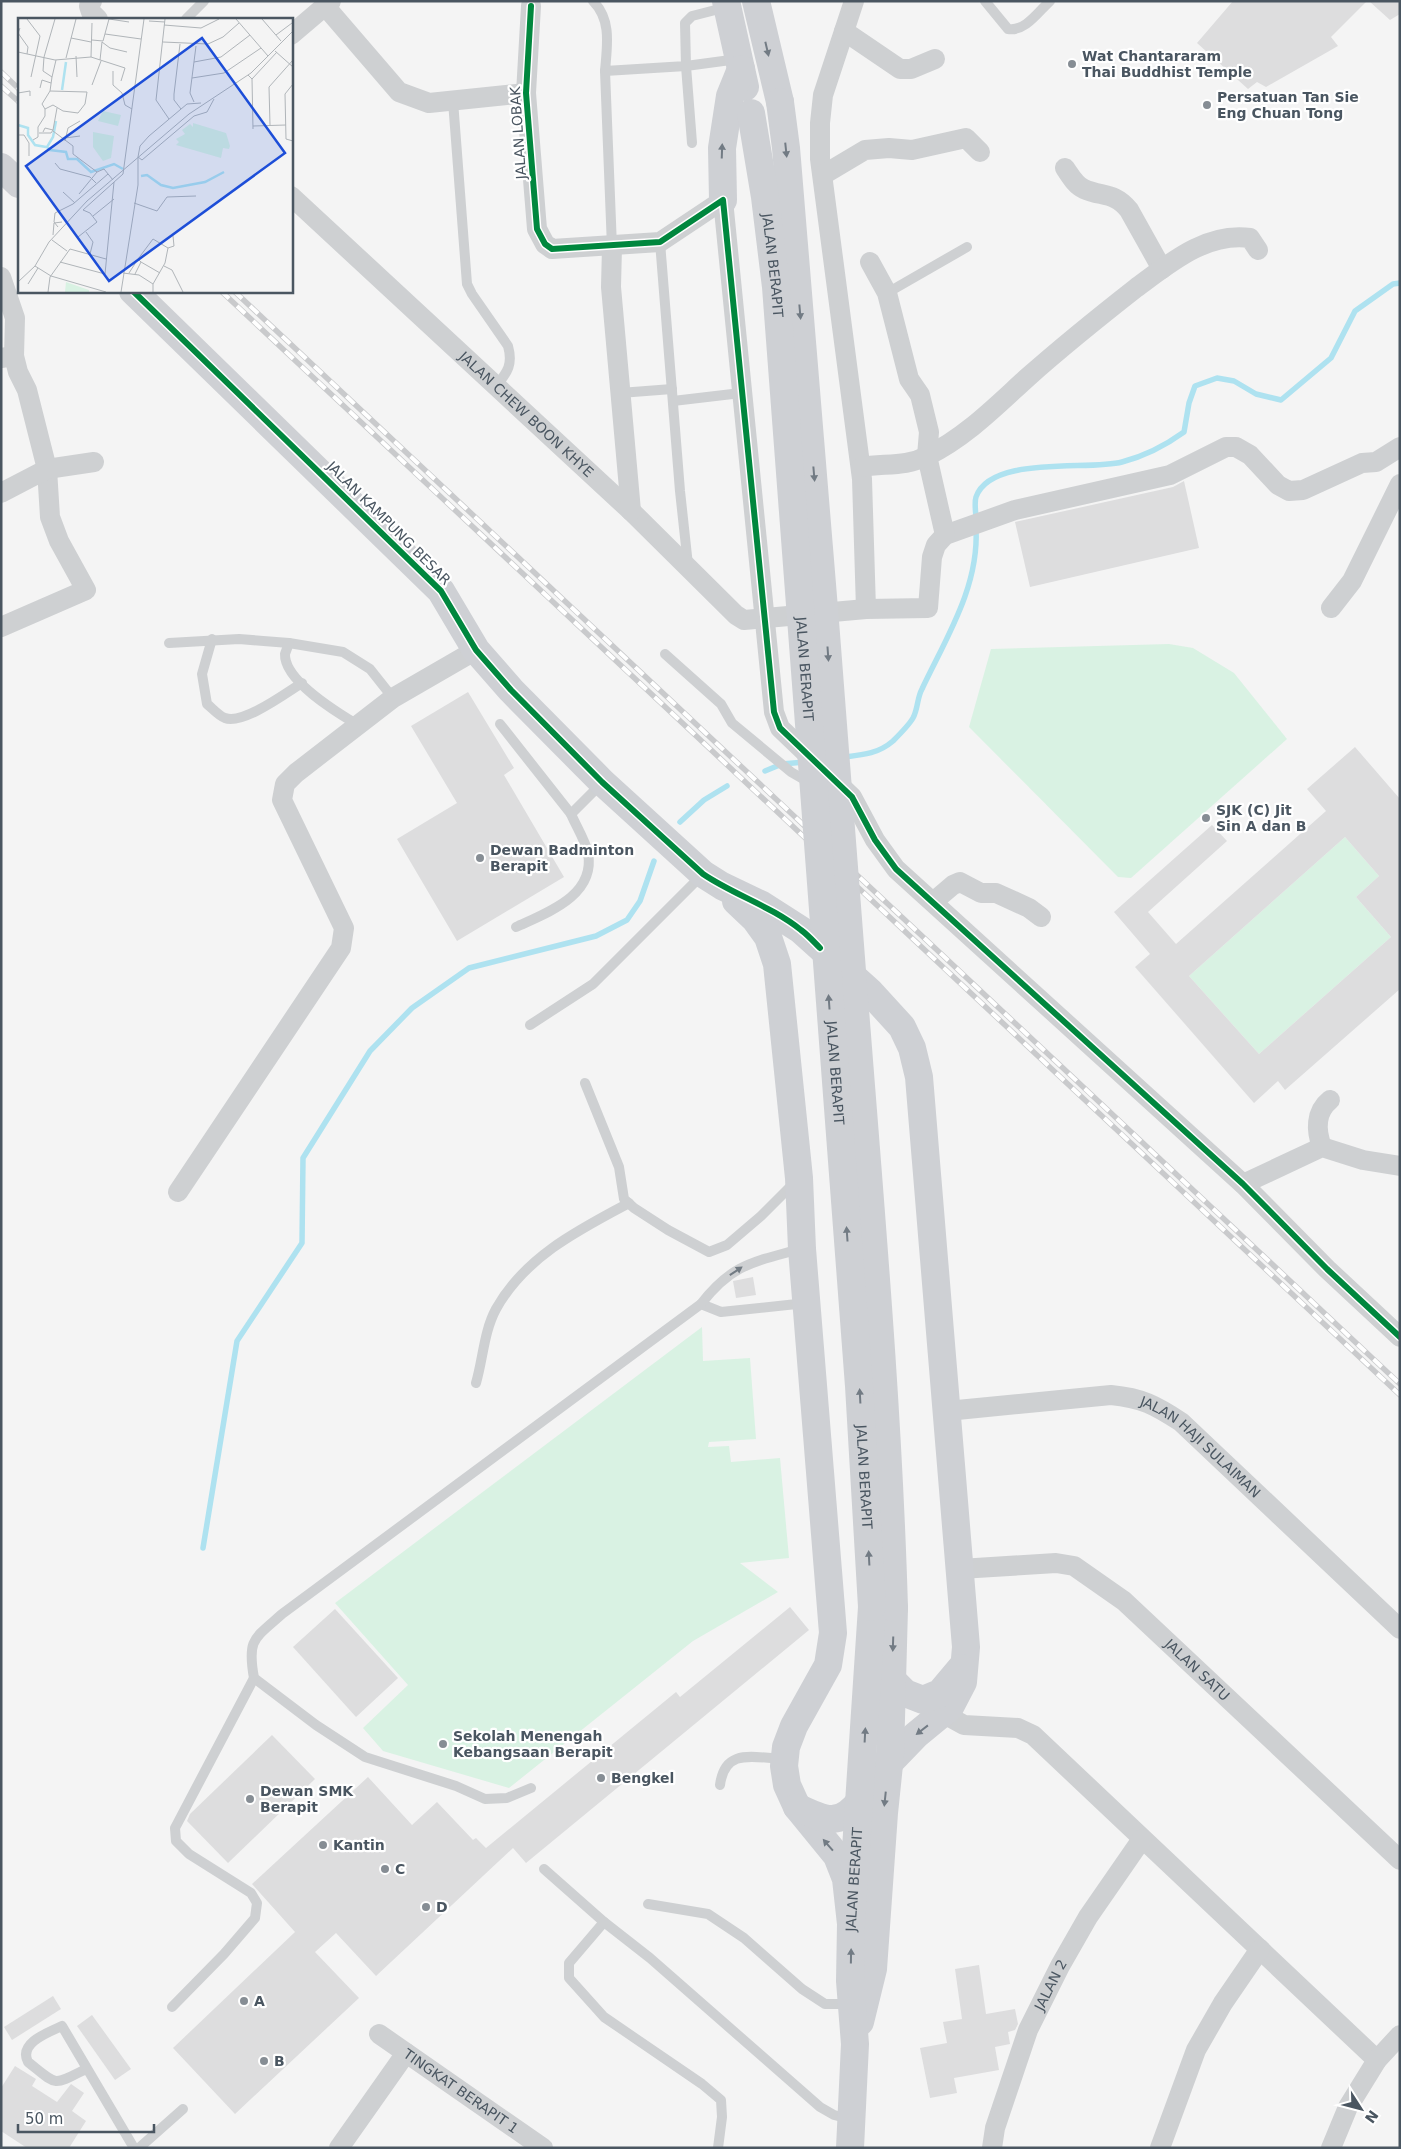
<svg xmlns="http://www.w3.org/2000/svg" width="1401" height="2149" font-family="'DejaVu Sans',sans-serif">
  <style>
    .green { fill: #d9f2e3 }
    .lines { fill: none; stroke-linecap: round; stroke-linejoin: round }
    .stream { stroke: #aee2f0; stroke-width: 5.5 }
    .building { fill: #ddddde; fill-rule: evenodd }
    .lane { stroke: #ced0d2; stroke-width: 10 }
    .street { stroke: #ced0d2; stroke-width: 20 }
    .secondary { stroke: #ced0d4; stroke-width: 28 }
    .rail-casing { stroke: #c9cacc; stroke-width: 5.5 }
    .rail { stroke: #fff; stroke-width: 4; stroke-dasharray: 11; stroke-linecap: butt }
    .secondary-bridge { stroke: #ced0d4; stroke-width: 28 }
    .cycleway-casing { stroke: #fff; stroke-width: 9 }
    .cycleway { stroke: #00873e; stroke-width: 6 }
    .oneway { fill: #727b84 }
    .oneway2 { fill: #727b83 }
    .poi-dot { fill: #868d94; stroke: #fff; stroke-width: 2 }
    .labels { text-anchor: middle; stroke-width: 4.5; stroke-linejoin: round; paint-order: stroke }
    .poi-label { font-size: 14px; font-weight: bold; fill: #4a5661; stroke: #fff; text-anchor: start }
    .street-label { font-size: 14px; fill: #4a5661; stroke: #fff }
    .inset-river { fill: none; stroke: #aee2f0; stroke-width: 2.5 }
    .inset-road { fill: none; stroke: #b0b5b9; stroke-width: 1 }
    .view { fill: #1d4ed8; fill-opacity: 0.15; stroke: #1d4ed8; stroke-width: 2.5 }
    .inset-edge { fill: none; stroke: #4a5661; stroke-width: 2.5 }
  </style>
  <rect width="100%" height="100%" fill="#f4f4f4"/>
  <!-- green -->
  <g class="green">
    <polygon points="1169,644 1193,648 1234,673 1287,739 1131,878 1118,877 969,727 991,649"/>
    <polygon points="1345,837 1379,876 1356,897 1391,937 1259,1054 1189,976"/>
    <polygon points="702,1327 703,1361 750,1358 756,1439 709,1442 708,1447 729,1446 731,1462 780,1458 789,1558 740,1563 778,1592 693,1641 509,1788 383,1751 363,1728 408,1685 335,1603"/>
  </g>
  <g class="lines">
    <!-- stream -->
    <g class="stream">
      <path d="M976,519C976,513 974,503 976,497C991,455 1088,471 1122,462C1145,456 1166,445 1184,432L1189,403L1195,386L1217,378L1234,381L1256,394L1281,400L1331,358L1355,311L1393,284L1400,283"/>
      <path d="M844,757C862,755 878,754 893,741C899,735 909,725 913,718C918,709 917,698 922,689C946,638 979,587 976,529"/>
      <polyline points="765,771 782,764 805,762"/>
      <polyline points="680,822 704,800 727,786"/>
      <polyline points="203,1548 237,1341 302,1243 303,1158 370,1051 412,1008 469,968 596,936 627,920 640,901 654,861"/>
    </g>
  </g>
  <!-- building -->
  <g class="building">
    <polygon points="1233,1 1367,1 1331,37 1338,46 1266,87 1257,82 1248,89 1197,43"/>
    <polygon points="1369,1 1400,1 1400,14 1390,20"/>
    <polygon points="1184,481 1199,548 1030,587 1015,522 1173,487"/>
    <polygon points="468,692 514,768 504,775 564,877 457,941 397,839 457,803 411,726"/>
    <path d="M1355,747L1400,799V989L1285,1090L1278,1081L1254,1103L1135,967L1150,954L1114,912L1212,825L1227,841L1148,912L1176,944L1326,811L1307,789ZM1345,837L1379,876L1356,897L1391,937L1259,1054L1189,976Z"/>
    <polygon points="753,1277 756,1295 736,1298 733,1281"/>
    <polygon points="790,1607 809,1630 526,1863 513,1848 376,1976 336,1933 315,1952 359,1998 235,2114 173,2048 295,1932 252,1884 368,1777 412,1825 437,1802 473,1840 476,1838 486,1848 676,1692 680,1697"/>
    <polygon points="335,1609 398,1678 356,1717 293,1647"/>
    <polygon points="272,1735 315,1779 228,1863 187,1821 190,1814"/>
    <polygon points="979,1965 986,2014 1015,2009 1018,2024 1015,2030 1008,2032 1010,2044 995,2047 999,2070 954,2078 957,2093 930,2098 920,2048 947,2043 943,2022 962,2019 955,1969"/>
    <polygon points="53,1996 61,2009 12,2040 4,2027"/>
    <polygon points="92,2015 131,2069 115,2080 77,2026"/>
    <polygon points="15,2066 36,2079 32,2086 57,2102 71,2084 84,2093 72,2111 86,2121 69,2148 27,2148 1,2131 1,2088"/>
  </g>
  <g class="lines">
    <!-- lane -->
    <g class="lane">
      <path d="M593,1C612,20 607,46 605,71L686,66L685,23L692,16L727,7"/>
      <path d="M985,1L1008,29C1025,32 1038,12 1050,1"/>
      <polyline points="186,19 204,1"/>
      <polyline points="605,71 612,247"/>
      <path d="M453,101L467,284L472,294L508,346C513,364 508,372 496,386"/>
      <polyline points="692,143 686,66 738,59"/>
      <polyline points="660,242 680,491 688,565"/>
      <polyline points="887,293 967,247"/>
      <polyline points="620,393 672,389"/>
      <polyline points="673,401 741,393"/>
      <path d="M212,639L202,674L207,704C212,708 219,716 225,718C243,725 286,693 302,683"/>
      <polyline points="169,643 239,639 289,643 343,652 370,669 393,698"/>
      <path d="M289,643C288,646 286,651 285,654C284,681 338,713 358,725"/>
      <polyline points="665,654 721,704 732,723 791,772 810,783"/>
      <polyline points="500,724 571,814"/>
      <path d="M516,927C546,913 596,896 588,853C585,840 576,826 571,814L602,783"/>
      <polyline points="530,1025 593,984 702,875"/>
      <polyline points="585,1083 619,1167 624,1199 634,1208 668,1230 709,1252 727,1245 761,1216 794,1183"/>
      <polyline points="701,1304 721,1312 806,1303"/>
      <path d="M476,1383C483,1359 484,1331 496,1309C525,1257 578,1230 629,1203"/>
      <path d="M720,1785C725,1747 754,1758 784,1759"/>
      <path d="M531,1788L507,1798L485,1799L456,1786L365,1757L316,1725L254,1678C247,1639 254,1639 282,1614L701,1304C732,1264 753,1262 800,1249"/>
      <polyline points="544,1869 604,1922 569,1963 569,1978 604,2017 702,2084 721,2100 722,2117 718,2148"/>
      <polyline points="648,1904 708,1914 744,1938 802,1989 825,2004 851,2004"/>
      <polyline points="604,1922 650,1958 820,2107 834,2115 850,2119"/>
      <polyline points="172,2007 224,1954 255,1918 257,1903 251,1893 189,1854 176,1841 175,1828 254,1678"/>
      <path d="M86,2069C52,2086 58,2086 28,2062C18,2043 49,2032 62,2026L134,2148"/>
      <polyline points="139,2148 183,2109"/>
    </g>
    <!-- street -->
    <g class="street">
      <polyline points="92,1 89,6 91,12 98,19"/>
      <polyline points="854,1 823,95 820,123 820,159 862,479 866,609"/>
      <polyline points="325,6 399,92 429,103 526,93"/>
      <polyline points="531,6 526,93 537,229 545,244 552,249 660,242 723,200 774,712 780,728 852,797 875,840 896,869 1243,1184 1327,1269 1400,1337"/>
      <polyline points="844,31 900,69 911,69 935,59"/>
      <polyline points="291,35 331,1"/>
      <path d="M1065,168C1070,175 1075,185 1084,189C1102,197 1115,192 1129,210L1162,269"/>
      <polyline points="823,175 865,150 889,148 912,150 966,138 980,152"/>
      <path id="s1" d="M291,196L631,511L736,615L744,620L866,609L928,608L932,557L936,545L945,535L1015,510L1170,475L1226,447H1236L1250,455L1278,485L1289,491L1303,490L1362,463L1376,462L1400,447"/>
      <polyline points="612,247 611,287 631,511"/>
      <polyline points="870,262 887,293 909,379 920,395 929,432 927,456 945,535"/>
      <polyline points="1,277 15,318 14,356"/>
      <polyline points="1,358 14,356 18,372 27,390 47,469 50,517 59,541 86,590 1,627"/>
      <path d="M861,467C884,463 906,467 927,456C966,437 997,405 1028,377C1063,346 1099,317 1136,288C1170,263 1206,232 1250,238L1258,250"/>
      <polyline points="1,493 47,469 94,462"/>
      <polyline points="1331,608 1352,581 1400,484"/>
      <polyline points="933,902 953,885 960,882 981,893 996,893 1029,908 1041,917"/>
      <path d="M1322,1147C1316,1131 1315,1112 1330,1100"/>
      <polyline points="1243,1184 1322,1147 1363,1160 1400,1166"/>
      <polyline points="178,1192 341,948 344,928 282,800 285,784 296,773 393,698 476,650"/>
      <path id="s2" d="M947,1411L1111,1395C1142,1398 1155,1405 1181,1422L1400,1629"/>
      <path id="s3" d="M960,1569L1056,1563L1074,1566L1124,1601L1400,1860"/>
      <polyline points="944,1714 964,1725 1018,1728 1033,1735 1377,2060"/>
      <path id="s4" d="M379,2034L543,2148"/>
      <polyline points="339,2148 406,2053"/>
      <path id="s5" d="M992,2148L995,2128L1028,2030L1060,1966L1088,1917L1142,1839"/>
      <polyline points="1160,2148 1196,2050 1223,2003 1260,1949"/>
      <polyline points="1331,2148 1348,2107 1377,2060 1400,2035"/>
    </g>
    <!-- secondary -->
    <g class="secondary">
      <polyline points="726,1 745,87"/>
      <polyline points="756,1 780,102"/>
      <polyline points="1,167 19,184"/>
      <polyline points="723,200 722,148 730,96 741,69"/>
      <polyline points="133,291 441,591 476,650 511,690 602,782 703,874 722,886 762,905 801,930 870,992 902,1027 912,1048 919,1077 966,1647 963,1682 950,1707 916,1735 889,1763"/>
      <polyline points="736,901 755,919 768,937 777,964 799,1178 802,1249 833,1633 828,1665 794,1726 786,1747 784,1766 787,1785 797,1807 837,1856 846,1879 851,1924"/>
      <polyline points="892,1680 905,1693 923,1700 940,1693 961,1668"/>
      <path d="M797,1807C824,1820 839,1828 860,1801"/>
      <polyline points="860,2022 873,1969 884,1813 890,1755 894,1608"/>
      <path id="s6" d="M850,2148L855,2044L850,1981L851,1924L872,1607"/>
    </g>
    <!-- rail casing -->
    <g class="rail-casing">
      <g id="rail">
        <polyline points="1,72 19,89"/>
        <polyline points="1,86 19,102"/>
        <polyline points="221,291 1400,1395"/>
        <polyline points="234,291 1400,1384"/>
      </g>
    </g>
    <!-- rail -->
    <use href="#rail" class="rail"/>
    <!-- secondary-bridge -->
    <g class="secondary-bridge">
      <path d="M780,102L786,148C810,427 832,705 853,984C869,1192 888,1400 894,1608"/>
      <path id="s7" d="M751,113L765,197L776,287L859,1386L872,1607"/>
    </g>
    <!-- cycleway casing -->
    <g class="cycleway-casing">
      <g id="cycleway">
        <polyline points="531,6 526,93 537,229 545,244 552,249 660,242 723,200 774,712 780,728 852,797 875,840 896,869 1243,1184 1327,1269 1400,1337"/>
        <path d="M133,291L441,591L476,650L511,690L602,782L703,874C734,895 771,906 801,930C808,935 814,942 820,948"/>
      </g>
    </g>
    <!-- cycleway -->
    <use href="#cycleway" class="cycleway"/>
  </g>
  <!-- one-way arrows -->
  <defs><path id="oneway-solid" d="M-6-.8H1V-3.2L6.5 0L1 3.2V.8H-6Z" transform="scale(1.25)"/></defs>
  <g class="oneway">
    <use href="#oneway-solid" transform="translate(767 49) rotate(77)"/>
    <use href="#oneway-solid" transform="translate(786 150) rotate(84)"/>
    <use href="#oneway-solid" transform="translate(722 151) rotate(-88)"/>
    <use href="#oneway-solid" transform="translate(800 312) rotate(85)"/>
    <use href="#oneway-solid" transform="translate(814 474) rotate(85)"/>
    <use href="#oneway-solid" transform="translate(828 654) rotate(86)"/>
    <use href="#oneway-solid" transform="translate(829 1002) rotate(-94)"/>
    <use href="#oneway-solid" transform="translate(847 1234) rotate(-94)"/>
    <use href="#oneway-solid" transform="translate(860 1396) rotate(-93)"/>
    <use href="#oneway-solid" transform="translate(869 1558) rotate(-93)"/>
    <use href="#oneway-solid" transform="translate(893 1644) rotate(92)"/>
    <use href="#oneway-solid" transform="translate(922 1730) rotate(142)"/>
    <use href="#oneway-solid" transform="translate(865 1735) rotate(-87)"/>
    <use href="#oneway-solid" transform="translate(885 1799) rotate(96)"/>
    <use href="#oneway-solid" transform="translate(828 1845) rotate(-131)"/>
    <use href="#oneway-solid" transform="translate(851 1956) rotate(-89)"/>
  </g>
  <use class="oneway2" href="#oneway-solid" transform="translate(736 1271) rotate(-34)"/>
  <!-- markers -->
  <g class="poi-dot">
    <circle cx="1072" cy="64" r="5"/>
    <circle cx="1207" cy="105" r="5"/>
    <circle cx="1206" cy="818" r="5"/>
    <circle cx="480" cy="858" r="5"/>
    <circle cx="443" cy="1744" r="5"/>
    <circle cx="601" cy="1778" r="5"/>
    <circle cx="250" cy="1799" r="5"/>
    <circle cx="323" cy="1845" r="5"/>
    <circle cx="385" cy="1869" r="5"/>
    <circle cx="426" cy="1907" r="5"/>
    <circle cx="244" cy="2001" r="5"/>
    <circle cx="264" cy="2061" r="5"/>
  </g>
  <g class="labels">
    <!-- poi labels -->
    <g class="poi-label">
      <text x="1082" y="61">Wat Chantararam<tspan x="1082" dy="16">Thai Buddhist Temple</tspan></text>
      <text x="1217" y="102">Persatuan Tan Sie<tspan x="1217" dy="16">Eng Chuan Tong</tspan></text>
      <text x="1216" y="815">SJK (C) Jit<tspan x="1216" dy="16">Sin A dan B</tspan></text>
      <text x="490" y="855">Dewan Badminton<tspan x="490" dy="16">Berapit</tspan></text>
      <text x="453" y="1741">Sekolah Menengah<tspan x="453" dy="16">Kebangsaan Berapit</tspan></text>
      <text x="611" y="1783">Bengkel</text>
      <text x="260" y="1796">Dewan SMK<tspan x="260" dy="16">Berapit</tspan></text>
      <text x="333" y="1850">Kantin</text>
      <text x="395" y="1874">C</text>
      <text x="436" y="1912">D</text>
      <text x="254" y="2006">A</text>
      <text x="274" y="2066">B</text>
    </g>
    <!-- street labels -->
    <g class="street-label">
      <text transform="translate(518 133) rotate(-94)" y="5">JALAN LOBAK</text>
      <text dy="5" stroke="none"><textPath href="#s7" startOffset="154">JALAN BERAPIT</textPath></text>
      <text dy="5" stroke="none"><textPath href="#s1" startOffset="321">JALAN CHEW BOON KHYE</textPath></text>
      <text transform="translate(389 523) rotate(45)" y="5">JALAN KAMPUNG BESAR</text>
      <text dy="5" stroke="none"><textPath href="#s7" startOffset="559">JALAN BERAPIT</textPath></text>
      <text dy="5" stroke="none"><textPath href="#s7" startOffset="964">JALAN BERAPIT</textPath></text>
      <text dy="5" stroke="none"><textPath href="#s2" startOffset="271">JALAN HAJI SULAIMAN</textPath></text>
      <text dy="5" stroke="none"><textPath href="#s7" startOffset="1369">JALAN BERAPIT</textPath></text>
      <text dy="5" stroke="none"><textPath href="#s3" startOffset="276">JALAN SATU</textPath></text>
      <text dy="5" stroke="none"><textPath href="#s6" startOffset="269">JALAN BERAPIT</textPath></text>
      <text dy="5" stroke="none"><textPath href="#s5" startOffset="174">JALAN 2</textPath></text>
      <text dy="5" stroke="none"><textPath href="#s4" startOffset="100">TINGKAT BERAPIT 1</textPath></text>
    </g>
  </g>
  <!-- overview -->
  <g transform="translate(18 18)">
    <rect width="275" height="275" fill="#f4f4f4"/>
    <path d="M85,93L103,97L100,108L80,103ZM175,105L208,115L212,128L211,131L205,130L203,140L158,127L161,124L158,121L167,116L164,112L172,106L175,109ZM75,114L96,118L93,140L85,143L75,129ZM48,264L71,272V274H47Z" fill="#d9f2e3"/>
    <path class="inset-river" d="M44,72L48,44M38,103L35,119L29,129L32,132L48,134L50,141H59L73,154L96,146L105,151M0,107L10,110V117L17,127L28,129M123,158L129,157L143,167L155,170L187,164L206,154"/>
    <path class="inset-road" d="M9,1L22,18L13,59M147,1L138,82L151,101M218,1L250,38M244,1L263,23M131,3L147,4M146,7L183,10L201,1M2,10L0,15L10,29L9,36M87,16L123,21M258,17L274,5M53,20L73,24M74,22L85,23L91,1L111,4M84,24L92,30L109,34M145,24L190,26L205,19L221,5M162,26L156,76V82L163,91M257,33L275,49M0,34L37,42L73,39L107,50L103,63M58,38L59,59M73,39L74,5M48,40L58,1M82,42L84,24M176,44L203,39L232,17M95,53V67L104,75L107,87L114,91M230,57L234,61L235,111M34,59L38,42M174,60L206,55L243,30M234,61L259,34M275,66L267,76L268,121L275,123M74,67L83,43M22,70L24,62L33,65M0,75L12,73V78M176,84L172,75L178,28M183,85L169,86L131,118L122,128L120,139L124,142L176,98L189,94L196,81M27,91L24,86L32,73L34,59L25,53L26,39L37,1M252,107L251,69L275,42M235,108L268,107M35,112L39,90M35,113L55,128V136L79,154L86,151L95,162M21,115H33L35,112L27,110L25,114M0,117H6L11,125V138M47,120L62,118M15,122L20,119V109L27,98V91L35,87L45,93L60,95L67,86L69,74L32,73M47,123L50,110L62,103M37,145L42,151L72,159L78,165M45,174L57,185M61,176L79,154M116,185L139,193L149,179L178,178M75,198L96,181M40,209L36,204L37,195L55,186L90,156M68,214L75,224L72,236M35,217L36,205L44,204M60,219L79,204L72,195L65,192L105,156L126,1M34,222L49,233M42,244L87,256L96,164M123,244L142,255M17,248L33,258L88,274M146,248L154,252L165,274M105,255L121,257L135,266M111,255L120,241M117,256L123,244L120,241L135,221L150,230M0,264L17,248L31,224L69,183L171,96L233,55L275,13M10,266L20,250M30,274L32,259L52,231L88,241M103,274L120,167V139M135,274V266L147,245L150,230L156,228L155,218"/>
    <path class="view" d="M184,20L267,135L91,263L8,148Z"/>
    <rect width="275" height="275" class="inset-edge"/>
  </g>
  <!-- border -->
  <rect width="1401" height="2149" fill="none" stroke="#4a5661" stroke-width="5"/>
  <!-- north arrow -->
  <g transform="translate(1361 2109) rotate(126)" stroke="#ffffff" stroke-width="4" paint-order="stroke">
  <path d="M0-4L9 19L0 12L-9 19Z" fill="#4a5661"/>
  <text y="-8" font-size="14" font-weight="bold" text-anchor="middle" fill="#4a5661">N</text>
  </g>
  <!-- scale -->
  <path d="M18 2124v8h136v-8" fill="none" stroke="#4a5661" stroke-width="2.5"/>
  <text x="25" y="2124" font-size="15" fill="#4a5661" stroke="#ffffff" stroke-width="4" paint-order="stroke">50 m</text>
</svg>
